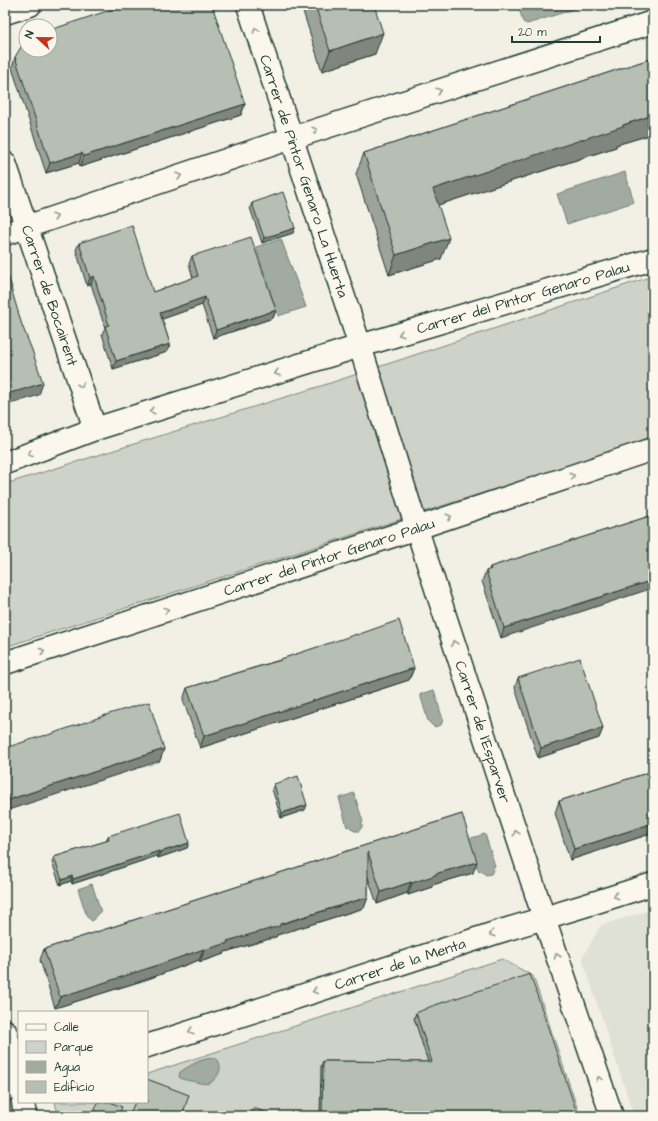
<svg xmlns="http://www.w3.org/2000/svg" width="658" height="1121" font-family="'Architects Daughter',sans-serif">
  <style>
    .built { fill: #e0e1d6 }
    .green { fill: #cfd2c8; stroke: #77887e }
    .water { fill: #a2aba1; stroke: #6e7f75 }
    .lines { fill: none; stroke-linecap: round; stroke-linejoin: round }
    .minor-casing { stroke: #1f3d34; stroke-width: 25 }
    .tertiary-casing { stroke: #1f3d34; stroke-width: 25 }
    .minor { stroke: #fbf7ec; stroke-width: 22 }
    .tertiary { stroke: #fbf7ec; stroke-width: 22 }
    .wall { fill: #9da39a; stroke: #1f3d34 }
    .shaded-wall { fill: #80857d; stroke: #1f3d34 }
    .building { fill: #b7beb3; stroke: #1f3d34 }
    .oneway { stroke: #8d9a90 }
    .labels { text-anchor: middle; stroke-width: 3.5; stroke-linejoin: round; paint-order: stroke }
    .street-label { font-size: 15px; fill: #1f3d34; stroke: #fbf7ec }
  </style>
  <rect width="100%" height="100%" fill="#f2f0e5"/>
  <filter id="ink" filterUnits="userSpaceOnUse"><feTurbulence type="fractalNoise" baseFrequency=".025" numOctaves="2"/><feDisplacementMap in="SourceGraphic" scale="8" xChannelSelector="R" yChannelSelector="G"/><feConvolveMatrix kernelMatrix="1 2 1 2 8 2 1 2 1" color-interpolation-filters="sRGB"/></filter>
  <g filter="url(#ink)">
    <!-- built -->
    <polygon class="built" points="653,909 653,1116 634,1116 582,958 601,925"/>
    <!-- green -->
    <g class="green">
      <polygon points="653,276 653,438 5,647 5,484 324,385"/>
      <polygon points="502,959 533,976 580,1116 59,1116 55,1103 57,1102 147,1102 147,1074"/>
    </g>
    <!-- water -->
    <g class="water">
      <polygon points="519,5 587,5 527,24 523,22 519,8"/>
      <polygon points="625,172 634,202 567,224 557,194"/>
      <polygon points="281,239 306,307 278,316 256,247"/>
      <polygon points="434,690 443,720 441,725 434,727 428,721 420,694"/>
      <polygon points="354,793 363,822 362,822 362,827 359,831 354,831 349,826 347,827 339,798"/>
      <polygon points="485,834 495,866 493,867 493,870 491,874 486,875 481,871 479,872 468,839"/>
      <polygon points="92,884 101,912 97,914 95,919 92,921 87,917 78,889"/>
      <path d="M213,1058C226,1062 219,1078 210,1083C204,1085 197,1082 191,1081C186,1080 183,1080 179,1077L180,1072C191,1065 200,1059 213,1058Z"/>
    </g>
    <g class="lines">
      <!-- minor casing -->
      <g class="minor-casing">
        <g id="minor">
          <path id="s1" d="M248,5L360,346L428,564L544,918L612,1116"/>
          <polyline points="5,13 30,5"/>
          <path id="s2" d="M5,163L95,429"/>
          <polyline points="5,234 292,138 653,22"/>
          <polyline points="5,1031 19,1074"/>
          <path id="s3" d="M147,1046L498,932L587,905L653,884"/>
          <polyline points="5,1089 19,1084"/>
          <polyline points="23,1102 25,1116"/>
        </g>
      </g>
      <!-- tertiary casing -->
      <g class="tertiary-casing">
        <g id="tertiary">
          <path id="s4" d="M5,463L95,429L360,346L653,259"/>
          <path id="s5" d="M5,663L417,528L653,449"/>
        </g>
      </g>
      <!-- minor -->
      <use href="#minor" class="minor"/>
      <!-- tertiary -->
      <use href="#tertiary" class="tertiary"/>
    </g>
    <!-- wall -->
    <g class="wall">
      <polygon points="301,5 374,5 375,54 322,71"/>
      <polygon points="15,57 245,104 241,115 80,167 79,163 46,173 12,68"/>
      <polygon points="653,58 653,134 616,145 616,147 438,205 441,259 389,275 356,174 364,153"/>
      <polygon points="252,203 295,228 293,233 262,243 250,208"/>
      <polygon points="79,243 153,292 193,278 189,264 192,256 276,310 273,318 213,338 202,305 162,319 170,344 167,352 113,369 102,334 105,328 91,284 87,286 76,250"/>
      <polygon points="653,515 501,638 482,581 486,571 489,570 490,567"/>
      <polygon points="357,635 414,668 409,680 200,748 183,700 187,688 280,660 281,659"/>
      <polygon points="518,678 603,728 599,738 538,758 515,688"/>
      <polygon points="653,771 653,833 570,860 555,813 559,801"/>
      <polygon points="274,784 305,810 281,818 272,789"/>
      <polygon points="462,814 473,873 432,885 432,887 408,895 407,893 377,904 368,877 368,897 364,908 277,935 276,937 225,952 224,954 200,962 199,960 148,979 55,1008 40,960 44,949"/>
      <polygon points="108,836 189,843 187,848 158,858 157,856 72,884 71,881 60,885 52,862 54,857 106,841"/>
      <polygon points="416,1013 578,1116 320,1116 321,1066 323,1061 428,1062 414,1018"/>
    </g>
    <!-- shaded-wall -->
    <g class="shaded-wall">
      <polygon points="383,33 375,54 322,71 330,51"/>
      <polygon points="245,104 241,115 80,167 84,156"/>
      <polygon points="653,115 653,134 616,145 616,147 426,209 433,189"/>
      <polygon points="82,153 79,163 46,173 50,163"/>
      <polygon points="295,228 293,233 262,243 264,238"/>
      <polygon points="449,238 441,259 389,275 396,255"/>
      <polygon points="94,276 91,284 87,286 90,278"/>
      <polygon points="205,297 202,305 157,321 160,313"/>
      <polygon points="276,310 273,318 213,338 216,330"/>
      <polygon points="170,344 167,352 113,369 116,361"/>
      <polygon points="43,383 39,395 17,402 5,405 5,394"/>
      <polygon points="653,580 653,588 501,638 504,628"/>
      <polygon points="414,668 409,680 200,748 204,736"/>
      <polygon points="603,728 599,738 538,758 541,748"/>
      <polygon points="164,749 160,761 5,811 5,801"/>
      <polygon points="307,805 305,810 281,818 282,813"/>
      <polygon points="653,823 653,833 570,860 574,849"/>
      <polygon points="189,843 187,848 158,858 160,852"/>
      <polygon points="159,851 157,856 72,884 73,879"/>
      <polygon points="477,862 473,873 432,885 432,887 408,895 412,883 435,874"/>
      <polygon points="72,876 71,881 60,885 62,880"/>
      <polygon points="411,882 407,893 377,904 381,892"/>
      <polygon points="368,897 364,908 277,935 276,937 225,952 224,954 200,962 204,950 227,941"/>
      <polygon points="204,949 199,960 148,979 55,1008 60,997"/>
    </g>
    <!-- building -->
    <g class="building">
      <polygon points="125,5 212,5 245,104 84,156 82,153 50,163 15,57 24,42 26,42 26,50 50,50 50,30"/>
      <polygon points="315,5 374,5 383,33 330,51"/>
      <polygon points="653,58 653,115 623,125 623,126 433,189 449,238 396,255 364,153"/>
      <polygon points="283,192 295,228 264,238 252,203"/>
      <polygon points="132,225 153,292 198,276 192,256 251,237 276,310 216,330 205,297 160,313 170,344 116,361 105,326 109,325 94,276 90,278 79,243"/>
      <polygon points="5,266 12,288 11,288 22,325 32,350 43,383 21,390 5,394"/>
      <polygon points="653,515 653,580 504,628 486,571 491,569 490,567"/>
      <polygon points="399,620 414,668 204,736 187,688 281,660 281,659 357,634 357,635"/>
      <polygon points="580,658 603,728 541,748 518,678"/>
      <polygon points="149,702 164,749 5,801 5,748 45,735 45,736 112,713"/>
      <polygon points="653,771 653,823 574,849 559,801"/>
      <polygon points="298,776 307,805 282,813 274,784"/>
      <polygon points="180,813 189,843 160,852 159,851 73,879 72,876 62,880 54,857 109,840 108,836"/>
      <polygon points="462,814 477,862 435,874 436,875 412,883 411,882 381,892 368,852 368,897 280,924 280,926 227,941 228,943 204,950 204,949 152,967 60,997 44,949"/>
      <polygon points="530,974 578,1116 322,1116 323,1061 432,1062 416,1013 432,1006"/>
      <polygon points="147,1079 189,1095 182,1116 129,1116 135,1102 147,1102"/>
      <polygon points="98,1102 110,1102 122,1107 118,1116 93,1116"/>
      <polygon points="254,1108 274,1116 251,1116"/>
    </g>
    <!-- one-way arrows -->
    <defs><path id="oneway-chevron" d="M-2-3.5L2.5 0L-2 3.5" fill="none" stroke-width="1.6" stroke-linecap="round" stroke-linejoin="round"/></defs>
    <g class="oneway">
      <use href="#oneway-chevron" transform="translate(256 30) rotate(-108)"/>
      <use href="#oneway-chevron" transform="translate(439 91) rotate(-18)"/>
      <use href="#oneway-chevron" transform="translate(315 130) rotate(-18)"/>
      <use href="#oneway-chevron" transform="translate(179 176) rotate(-19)"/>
      <use href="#oneway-chevron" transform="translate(55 217) rotate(-19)"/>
      <use href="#oneway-chevron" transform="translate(401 334) rotate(163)"/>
      <use href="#oneway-chevron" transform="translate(277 373) rotate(163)"/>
      <use href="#oneway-chevron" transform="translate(81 385) rotate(71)"/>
      <use href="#oneway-chevron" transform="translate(152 411) rotate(163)"/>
      <use href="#oneway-chevron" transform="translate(30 454) rotate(159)"/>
      <use href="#oneway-chevron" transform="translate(572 476) rotate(-19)"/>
      <use href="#oneway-chevron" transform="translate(449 517) rotate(-18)"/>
      <use href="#oneway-chevron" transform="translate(166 610) rotate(-18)"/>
      <use href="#oneway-chevron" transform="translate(454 643) rotate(-108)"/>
      <use href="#oneway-chevron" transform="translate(42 651) rotate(-18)"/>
      <use href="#oneway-chevron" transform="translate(516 833) rotate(-108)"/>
      <use href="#oneway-chevron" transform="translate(616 896) rotate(162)"/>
      <use href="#oneway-chevron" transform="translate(492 934) rotate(162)"/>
      <use href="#oneway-chevron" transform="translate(557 956) rotate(-109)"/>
      <use href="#oneway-chevron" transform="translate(315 991) rotate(162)"/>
      <use href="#oneway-chevron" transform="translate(191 1031) rotate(162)"/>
      <use href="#oneway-chevron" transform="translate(599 1079) rotate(-109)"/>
    </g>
  </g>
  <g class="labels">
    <!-- street labels -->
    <g class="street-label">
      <text dy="5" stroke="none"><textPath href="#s1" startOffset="180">Carrer de Pintor Genaro La Huerta</textPath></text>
      <text dy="5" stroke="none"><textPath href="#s2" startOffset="140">Carrer de Bocairent</textPath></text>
      <text dy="5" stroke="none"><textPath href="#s4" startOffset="544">Carrer del Pintor Genaro Palau</textPath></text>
      <text dy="5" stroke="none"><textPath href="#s5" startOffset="341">Carrer del Pintor Genaro Palau</textPath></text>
      <text dy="5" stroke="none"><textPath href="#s1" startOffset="764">Carrer de l'Esparver</textPath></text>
      <text dy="5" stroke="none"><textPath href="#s3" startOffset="266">Carrer de la Menta</textPath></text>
    </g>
  </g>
  <!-- margin -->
  <rect width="658" height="1121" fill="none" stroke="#fbf7ec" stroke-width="20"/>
  <rect x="10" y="10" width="638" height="1101" fill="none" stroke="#1f3d34" stroke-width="1.5" filter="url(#ink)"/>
  <!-- legend -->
  <rect x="18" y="1011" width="130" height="92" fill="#fbf7ec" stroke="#a3ada2"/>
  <rect x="26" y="1024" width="20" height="6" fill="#fbf7ec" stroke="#a3ada2"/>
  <text x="54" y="1031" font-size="12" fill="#1f3d34">Calle</text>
  <rect x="26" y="1041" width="20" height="12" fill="#cfd2c8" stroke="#a3ada2"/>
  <text x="54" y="1051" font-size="12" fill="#1f3d34">Parque</text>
  <rect x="26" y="1061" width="20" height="12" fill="#a2aba1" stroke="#a3ada2"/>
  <text x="54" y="1071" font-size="12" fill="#1f3d34">Agua</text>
  <rect x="26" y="1081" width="20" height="12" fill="#b7beb3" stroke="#a3ada2"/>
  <text x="54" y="1091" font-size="12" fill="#1f3d34">Edificio</text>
  <!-- north arrow -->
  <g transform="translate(38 38) rotate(292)"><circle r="19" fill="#fbf7ec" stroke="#a3ada2"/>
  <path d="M0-3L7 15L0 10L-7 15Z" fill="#c8321e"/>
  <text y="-6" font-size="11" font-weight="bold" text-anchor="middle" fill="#1f3d34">N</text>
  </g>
  <!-- scale -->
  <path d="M512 36v6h88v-6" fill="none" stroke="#1f3d34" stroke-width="2"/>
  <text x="518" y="36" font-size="12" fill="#1f3d34" stroke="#fbf7ec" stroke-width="3" paint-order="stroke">20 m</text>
</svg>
